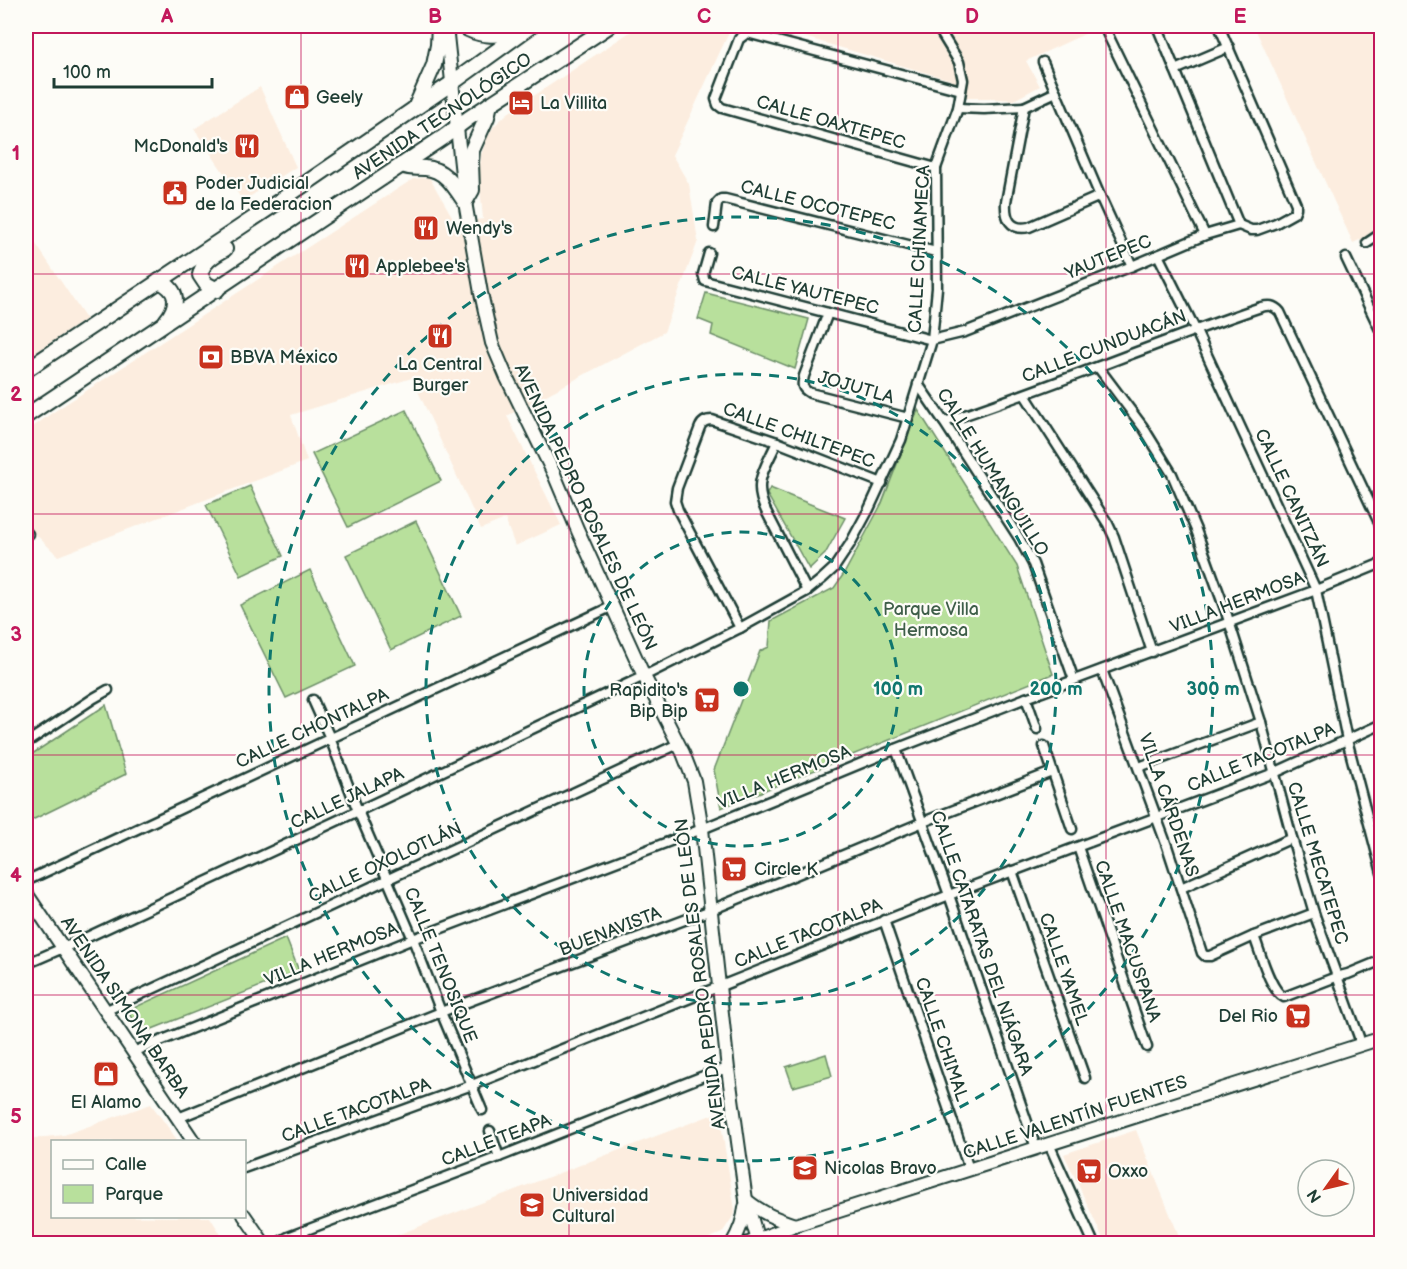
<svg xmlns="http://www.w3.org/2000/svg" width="1407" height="1269" font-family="'Balsamiq Sans',sans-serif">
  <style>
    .built { fill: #fceddf }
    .green { fill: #b8e09c; stroke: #6c8e68; stroke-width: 1.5 }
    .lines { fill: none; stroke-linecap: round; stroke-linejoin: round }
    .street-casing { stroke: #1f3d34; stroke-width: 13 }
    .secondary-casing { stroke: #1f3d34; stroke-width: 16 }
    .primary-casing { stroke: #1f3d34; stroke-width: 18 }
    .street { stroke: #fdfcf7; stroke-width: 8 }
    .secondary { stroke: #fdfcf7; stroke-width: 12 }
    .primary { stroke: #fdfcf7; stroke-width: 14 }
    .grid { fill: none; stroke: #c2185b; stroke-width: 1.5; stroke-opacity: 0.55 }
    .ring { fill: none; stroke: #0f766e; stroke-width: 3; stroke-dasharray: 10 8 }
    .labels { text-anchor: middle; stroke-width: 4.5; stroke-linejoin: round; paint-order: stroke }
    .poi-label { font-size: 18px; fill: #1f3d34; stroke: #fdfcf7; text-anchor: start }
    .street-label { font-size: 18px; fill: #1f3d34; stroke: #fdfcf7 }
    .park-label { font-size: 18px; fill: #3e5e49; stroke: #fdfcf7 }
    .centre { fill: #0f766e; stroke: #fdfcf7; stroke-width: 3 }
    .ring-label { font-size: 18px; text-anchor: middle; font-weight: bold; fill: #0f766e; stroke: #fdfcf7; stroke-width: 4.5; stroke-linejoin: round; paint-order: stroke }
    .neatline { fill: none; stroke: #c2185b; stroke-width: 2 }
    .grid-label { font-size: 20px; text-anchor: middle; font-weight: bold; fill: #c2185b }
  </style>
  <rect width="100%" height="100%" fill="#fdfcf7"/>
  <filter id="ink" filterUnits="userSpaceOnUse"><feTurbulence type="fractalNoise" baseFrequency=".0167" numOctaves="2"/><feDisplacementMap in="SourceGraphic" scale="12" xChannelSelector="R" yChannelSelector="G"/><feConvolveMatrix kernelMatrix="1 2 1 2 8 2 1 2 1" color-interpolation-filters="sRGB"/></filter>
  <g filter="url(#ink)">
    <!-- built -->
    <g class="built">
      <polygon points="639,26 732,26 672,155 689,184 698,241 664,332 507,416 561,525 515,546 505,519 481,529 412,378 291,415 307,461 58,556 26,525 26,432 52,413 413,179 429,177 456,223 483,219 479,176 481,155 487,138 494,126 508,113"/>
      <polygon points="767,26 1102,26 1026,61 1040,86 1014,100 964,97 951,80"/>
      <polygon points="1254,26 1381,26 1381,230 1353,243"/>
      <polygon points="260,87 296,167 243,201 194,129"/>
      <polygon points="26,229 86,319 26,359"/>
      <polygon points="151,1104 178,1141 52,1142 52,1216 210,1217 226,1243 26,1243 26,1139 64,1135"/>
      <polygon points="719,1112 735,1210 732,1218 722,1233 697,1243 376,1243"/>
      <polygon points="1136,1130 1172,1219 1182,1243 1105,1243 1064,1154"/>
    </g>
    <!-- green -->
    <g class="green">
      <polygon points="706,293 809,319 795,369 711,335 713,325 698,319"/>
      <polygon points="406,410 441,481 348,527 312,454"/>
      <polygon points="918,410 1017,566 1053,674 721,808 714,770 760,651 769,647 771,621 834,588 845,572 882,503"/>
      <polygon points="250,486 283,556 241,576 206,505"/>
      <polygon points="770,488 845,518 825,554 809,569 767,494"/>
      <polygon points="416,521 461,616 391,650 346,555"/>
      <polygon points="310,570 355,666 286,698 240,605"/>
      <polygon points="106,705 126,774 26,823 26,758"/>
      <polygon points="286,938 299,971 142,1033 127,1011"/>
      <polygon points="826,1054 832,1076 793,1087 786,1067"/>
    </g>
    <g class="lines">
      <!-- street casing -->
      <g class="street-casing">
        <g id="street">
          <polyline points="1157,26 1239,225"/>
          <polyline points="1107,33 1205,235"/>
          <polyline points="1043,62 1100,196 1132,266"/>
          <polyline points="1175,70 1229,47"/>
          <path d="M1056,92L1024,107L1006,202C1005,218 1010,231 1029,227L1100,196"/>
          <polyline points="958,108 984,109 1024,107"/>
          <polyline points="936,168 722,108 718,105 716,99 739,39 747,33 961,90"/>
          <polyline points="714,227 717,203 721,199 725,199 936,252"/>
          <polyline points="1367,243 1382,233"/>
          <polyline points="709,253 703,274 705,281 932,340 965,332 1132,266 1205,235 1239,225 1251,230 1257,230 1276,223 1294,213 1296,208 1296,204 1219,26"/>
          <polyline points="1158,255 1195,329 1316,590 1347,740 1382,873"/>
          <polyline points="1346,258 1382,334"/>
          <path d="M828,313L804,376C802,385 801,388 810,393L908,418"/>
          <polyline points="1098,367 1143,427 1172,474 1196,530 1226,612 1261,722 1292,838 1314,913 1359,1037 1359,1045"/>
          <polyline points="918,384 944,422 1019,538 1033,564 1074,680"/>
          <polyline points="1025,395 1108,524 1114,537 1152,652"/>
          <path d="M944,422C1051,387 1154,343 1261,307C1269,305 1274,305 1280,312L1382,529"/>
          <path d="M777,442C765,469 752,482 766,511L807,591"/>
          <polyline points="26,535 28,534"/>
          <path d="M740,628L678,510L675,501L677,488L700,427C702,422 706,420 712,420L777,442L882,483"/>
          <polyline points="1102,670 1167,846 1202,953 1205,956 1210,956 1254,936 1314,913"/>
          <polyline points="1026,698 1037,729"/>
          <polyline points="313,700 330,738 358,811 413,939 441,1012 482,1110"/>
          <polyline points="26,743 94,698 108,690"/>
          <polyline points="1044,746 1072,829"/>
          <polyline points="896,749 949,895 1036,1148"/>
          <polyline points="1139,767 1261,722"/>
          <polyline points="1078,847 1147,1047"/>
          <polyline points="1012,871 1085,1078"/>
          <polyline points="26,881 613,606"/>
          <polyline points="1181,888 1292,838"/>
          <polyline points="884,920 969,1169"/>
          <path d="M1254,936C1260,951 1270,991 1284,997L1336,977L1348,974L1382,960"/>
          <polyline points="26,964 79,941 358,811 644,676 740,628 807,591 822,579 834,568 850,544 869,509 901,440 932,340 937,288 936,168 958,108 963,80 959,62 937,26"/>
          <polyline points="105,1011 678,744"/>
          <polyline points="133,1052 413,939 702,829 896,749 1026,698 1316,590 1382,563"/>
          <polyline points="178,1118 441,1012 711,910 923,822 1052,772"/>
          <polyline points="490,1131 499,1157"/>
          <polyline points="1049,1144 1094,1244"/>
          <polyline points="244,1168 472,1085 949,895 1274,773 1382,724"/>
          <polyline points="276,1244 288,1237 499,1157 716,1071 728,1069"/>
        </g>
      </g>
      <!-- secondary casing -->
      <g class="secondary-casing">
        <g id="secondary">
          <polyline points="446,26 465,202 481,293 492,343 506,376 554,474 578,531 644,676 683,753 694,781 702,829 728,1069 746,1200 759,1244"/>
          <polyline points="26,893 194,1142"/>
          <path d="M746,1200C764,1214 774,1218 795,1225"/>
          <polyline points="244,1215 264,1244"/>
          <path d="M732,1244C739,1232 744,1221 745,1207"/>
          <polyline points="746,1244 795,1225 1382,1038"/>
        </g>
      </g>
      <!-- primary casing -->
      <g class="primary-casing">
        <g id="primary">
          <path d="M463,26C480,38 499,35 518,33"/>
          <polyline points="416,106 434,65 438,45 439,26"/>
          <path d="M401,165C412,169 415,167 425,168C445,169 455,187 465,202L472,190L471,162L472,150L487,117L490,104"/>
          <path d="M159,281C179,290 179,305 166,321"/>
          <path d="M217,290L206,284L200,275C203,261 213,256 225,249"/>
          <polyline points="26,370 299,188 452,83 531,26"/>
          <polyline points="26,416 445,136 469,118 609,26"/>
        </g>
      </g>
      <!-- street -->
      <use href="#street" class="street"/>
      <!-- secondary -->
      <use href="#secondary" class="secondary"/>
      <!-- primary -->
      <use href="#primary" class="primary"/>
    </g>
  </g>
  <!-- grid -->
  <path class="grid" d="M301,26V1244M569,26V1244M838,26V1244M1106,26V1244M26,274H1382M26,514H1382M26,755H1382M26,995H1382"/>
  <!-- distance rings -->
  <g class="ring">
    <circle cx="741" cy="689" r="157"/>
    <circle cx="741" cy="689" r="315"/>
    <circle cx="741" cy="689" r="472"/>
  </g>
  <!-- icons -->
  <defs>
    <g id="shop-square" transform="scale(1.35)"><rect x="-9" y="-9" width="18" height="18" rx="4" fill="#c8321e" stroke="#fdfcf7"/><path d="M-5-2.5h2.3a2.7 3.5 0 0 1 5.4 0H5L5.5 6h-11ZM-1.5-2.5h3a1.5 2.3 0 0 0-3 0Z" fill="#fff"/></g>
    <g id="hotel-square" transform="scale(1.35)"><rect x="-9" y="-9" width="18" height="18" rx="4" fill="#c8321e" stroke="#fdfcf7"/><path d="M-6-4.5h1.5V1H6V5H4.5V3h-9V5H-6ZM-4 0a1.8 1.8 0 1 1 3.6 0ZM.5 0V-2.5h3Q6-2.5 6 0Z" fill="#fff"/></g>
    <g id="restaurant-square" transform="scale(1.35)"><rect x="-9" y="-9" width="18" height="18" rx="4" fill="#c8321e" stroke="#fdfcf7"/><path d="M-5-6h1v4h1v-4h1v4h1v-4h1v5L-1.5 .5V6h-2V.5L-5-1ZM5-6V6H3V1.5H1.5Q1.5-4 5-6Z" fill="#fff"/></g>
    <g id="civic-square" transform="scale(1.35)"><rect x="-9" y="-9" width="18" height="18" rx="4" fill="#c8321e" stroke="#fdfcf7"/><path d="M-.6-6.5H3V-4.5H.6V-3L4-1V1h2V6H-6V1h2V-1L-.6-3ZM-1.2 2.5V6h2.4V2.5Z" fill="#fff"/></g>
    <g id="bank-square" transform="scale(1.35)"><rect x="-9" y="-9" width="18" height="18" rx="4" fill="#c8321e" stroke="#fdfcf7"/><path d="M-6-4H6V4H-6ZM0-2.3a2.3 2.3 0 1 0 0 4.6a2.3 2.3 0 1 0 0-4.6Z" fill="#fff"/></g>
    <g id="supermarket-square" transform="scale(1.35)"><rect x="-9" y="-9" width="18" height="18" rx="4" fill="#c8321e" stroke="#fdfcf7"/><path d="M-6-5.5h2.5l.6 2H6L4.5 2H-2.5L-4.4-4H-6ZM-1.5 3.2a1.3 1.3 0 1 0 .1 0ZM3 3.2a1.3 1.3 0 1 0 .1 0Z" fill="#fff"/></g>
    <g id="school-square" transform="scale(1.35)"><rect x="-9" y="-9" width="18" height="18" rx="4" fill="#c8321e" stroke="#fdfcf7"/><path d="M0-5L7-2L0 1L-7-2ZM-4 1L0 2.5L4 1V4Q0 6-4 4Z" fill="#fff"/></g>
    <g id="university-square" transform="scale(1.35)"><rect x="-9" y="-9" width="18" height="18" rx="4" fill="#c8321e" stroke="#fdfcf7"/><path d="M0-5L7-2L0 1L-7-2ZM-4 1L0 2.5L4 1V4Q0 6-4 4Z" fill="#fff"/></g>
  </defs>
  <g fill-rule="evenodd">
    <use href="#shop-square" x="297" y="97"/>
    <use href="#hotel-square" x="521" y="103"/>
    <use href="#restaurant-square" x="247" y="146"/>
    <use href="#civic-square" x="175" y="193"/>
    <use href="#restaurant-square" x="426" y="228"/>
    <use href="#restaurant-square" x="357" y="266"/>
    <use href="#restaurant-square" x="440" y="336"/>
    <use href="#bank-square" x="211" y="357"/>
    <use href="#supermarket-square" x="707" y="700"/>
    <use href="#supermarket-square" x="734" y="869"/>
    <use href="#supermarket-square" x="1298" y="1016"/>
    <use href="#shop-square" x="106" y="1074"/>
    <use href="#school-square" x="805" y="1168"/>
    <use href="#supermarket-square" x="1089" y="1171"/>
    <use href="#university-square" x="532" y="1205"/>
  </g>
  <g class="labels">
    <!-- poi labels -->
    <g class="poi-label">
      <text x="316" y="103">Geely</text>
      <text x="540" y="109">La Villita</text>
      <text x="228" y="152" text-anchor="end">McDonald's</text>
      <text x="195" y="189">Poder Judicial<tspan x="195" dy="21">de la Federacion</tspan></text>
      <text x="446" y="234">Wendy's</text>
      <text x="376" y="272">Applebee's</text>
      <text x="230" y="363">BBVA México</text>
      <text x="440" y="370" text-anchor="middle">La Central<tspan x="440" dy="21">Burger</tspan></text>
      <text x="688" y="696" text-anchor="end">Rapidito's<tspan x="688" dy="21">Bip Bip</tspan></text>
      <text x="754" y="875">Circle K</text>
      <text x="1278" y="1022" text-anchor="end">Del Rio</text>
      <text x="106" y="1108" text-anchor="middle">El Alamo</text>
      <text x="824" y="1174">Nicolas Bravo</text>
      <text x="1108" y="1177">Oxxo</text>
      <text x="552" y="1201">Universidad<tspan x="552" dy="21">Cultural</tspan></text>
    </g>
    <!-- street labels -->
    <g class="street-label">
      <text transform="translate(442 116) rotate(-34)" y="6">AVENIDA TECNOLÓGICO</text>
      <text transform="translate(831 122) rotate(16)" y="6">CALLE OAXTEPEC</text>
      <text transform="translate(818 205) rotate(14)" y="6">CALLE OCOTEPEC</text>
      <text transform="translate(919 249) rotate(-87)" y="6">CALLE CHINAMECA</text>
      <text transform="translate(1108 257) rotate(-22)" y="6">YAUTEPEC</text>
      <text transform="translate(805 290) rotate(14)" y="6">CALLE YAUTEPEC</text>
      <text transform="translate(1104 346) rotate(-21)" y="6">CALLE CUNDUACÁN</text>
      <text transform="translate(856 387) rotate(16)" y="6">JOJUTLA</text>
      <text transform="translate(799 435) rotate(20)" y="6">CALLE CHILTEPEC</text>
      <text transform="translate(993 472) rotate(58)" y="6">CALLE HUMANGUILLO</text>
      <text transform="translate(1292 498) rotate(65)" y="6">CALLE CANITZÁN</text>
      <text transform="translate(586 507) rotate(65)" y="6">AVENIDA PEDRO ROSALES DE LEÓN</text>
      <text transform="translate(1237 602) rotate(-21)" y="6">VILLA HERMOSA</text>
      <text transform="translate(312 728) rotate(-25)" y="6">CALLE CHONTALPA</text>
      <text transform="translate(1261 757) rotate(-22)" y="6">CALLE TACOTALPA</text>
      <text transform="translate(784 777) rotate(-22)" y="6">VILLA HERMOSA</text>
      <text transform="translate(347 798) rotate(-25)" y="6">CALLE JALAPA</text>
      <text transform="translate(1169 805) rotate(71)" y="6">VILLA CÁRDENAS</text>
      <text transform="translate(385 862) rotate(-25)" y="6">CALLE OXOLOTLÁN</text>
      <text transform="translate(1318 863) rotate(73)" y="6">CALLE MECATEPEC</text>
      <text transform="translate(610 931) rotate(-21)" y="6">BUENAVISTA</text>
      <text transform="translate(808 933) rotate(-22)" y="6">CALLE TACOTALPA</text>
      <text transform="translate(1128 941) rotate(71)" y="6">CALLE MACUSPANA</text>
      <text transform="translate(982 943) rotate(71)" y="6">CALLE CATARATAS DEL NIÁGARA</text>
      <text transform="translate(331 954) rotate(-22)" y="6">VILLA HERMOSA</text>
      <text transform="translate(441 965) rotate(68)" y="6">CALLE TENOSIQUE</text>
      <text transform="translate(1064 969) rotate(71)" y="6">CALLE YAMEL</text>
      <text transform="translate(700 974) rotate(-97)" y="6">AVENIDA PEDRO ROSALES DE LEÓN</text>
      <text transform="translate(125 1007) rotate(56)" y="6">AVENIDA SIMONA BARBA</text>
      <text transform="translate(942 1039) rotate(71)" y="6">CALLE CHIMAL</text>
      <text transform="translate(356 1110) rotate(-20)" y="6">CALLE TACOTALPA</text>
      <text transform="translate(1075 1117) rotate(-18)" y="6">CALLE VALENTÍN FUENTES</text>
      <text transform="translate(496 1140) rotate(-21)" y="6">CALLE TEAPA</text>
    </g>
    <!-- park labels -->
    <g class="park-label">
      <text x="931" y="615">Parque Villa<tspan x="931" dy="21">Hermosa</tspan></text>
    </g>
  </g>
  <circle cx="741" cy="689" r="9" class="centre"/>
  <g class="ring-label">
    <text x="898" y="695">100 m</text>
    <text x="1056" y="695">200 m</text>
    <text x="1213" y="695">300 m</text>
  </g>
  <!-- margin -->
  <rect width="1407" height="1269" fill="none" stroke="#fdfcf7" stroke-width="66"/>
  <!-- legend -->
  <rect x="51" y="1140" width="195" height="78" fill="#fdfcf7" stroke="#a4b0a9" stroke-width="1.5"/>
  <rect x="63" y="1160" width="30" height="9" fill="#fdfcf7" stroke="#a4b0a9" stroke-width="1.5"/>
  <text x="105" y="1170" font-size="18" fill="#1f3d34">Calle</text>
  <rect x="63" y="1185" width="30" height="18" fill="#b8e09c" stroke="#a4b0a9" stroke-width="1.5"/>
  <text x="105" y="1200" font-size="18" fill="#1f3d34">Parque</text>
  <!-- north arrow -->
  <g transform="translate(1326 1188) rotate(236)"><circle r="28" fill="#fdfcf7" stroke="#a4b0a9" stroke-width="1.5"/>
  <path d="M0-4.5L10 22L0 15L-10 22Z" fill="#c8321e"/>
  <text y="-9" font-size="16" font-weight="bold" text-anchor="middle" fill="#1f3d34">N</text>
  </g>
  <!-- scale -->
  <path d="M54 78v9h158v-9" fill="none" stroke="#1f3d34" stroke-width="3"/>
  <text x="63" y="78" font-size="18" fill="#1f3d34" stroke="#fdfcf7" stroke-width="4.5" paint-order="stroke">100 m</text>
  <rect x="33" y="33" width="1341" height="1203" class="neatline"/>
  <g class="grid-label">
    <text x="167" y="23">A</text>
    <text x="435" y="23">B</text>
    <text x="704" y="23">C</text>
    <text x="972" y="23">D</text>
    <text x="1240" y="23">E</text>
    <text x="16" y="160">1</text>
    <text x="16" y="401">2</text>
    <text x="16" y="641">3</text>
    <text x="16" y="882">4</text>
    <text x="16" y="1123">5</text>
  </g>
</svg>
